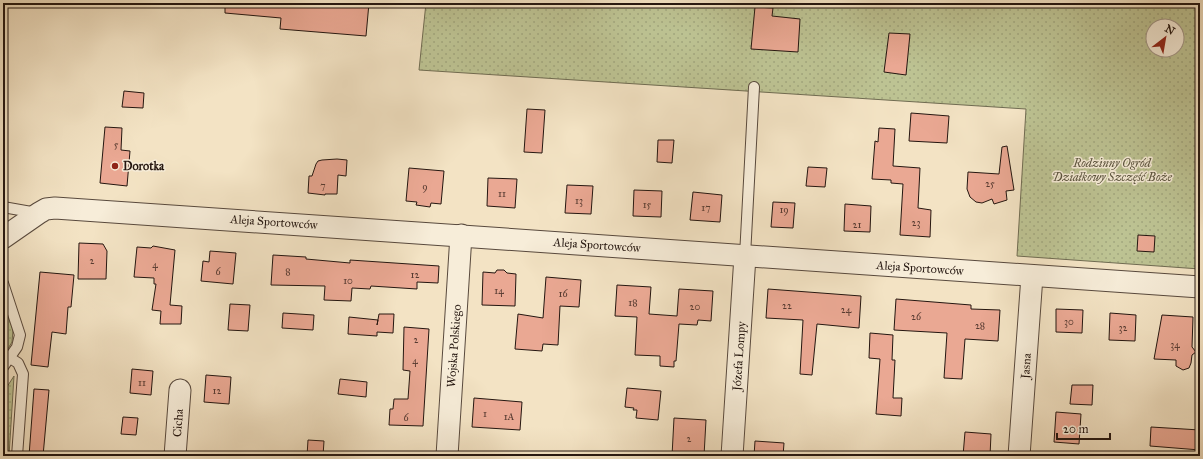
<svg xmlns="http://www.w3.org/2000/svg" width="1203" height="459" font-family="'IM FELL Great Primer',serif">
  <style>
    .grass { fill: url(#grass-dots); stroke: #706c52; fill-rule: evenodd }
    .building { fill: #eaa893; stroke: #241610 }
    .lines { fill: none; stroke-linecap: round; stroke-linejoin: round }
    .lane-casing { stroke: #58493d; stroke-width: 12 }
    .street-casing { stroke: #58493d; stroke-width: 23 }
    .lane { stroke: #f7edd9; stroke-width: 10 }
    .street { stroke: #f7edd9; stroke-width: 21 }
    .poi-dot { fill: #8f2418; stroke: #f7edd9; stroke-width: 1.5 }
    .labels { text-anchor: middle; stroke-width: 3; stroke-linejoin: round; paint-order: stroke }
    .number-label { font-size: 10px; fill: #563a31 }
    .park-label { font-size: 12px; font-style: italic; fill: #5a533e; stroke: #f7edd9 }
    .poi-label { font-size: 12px; font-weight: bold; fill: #241610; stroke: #f7edd9; text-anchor: start }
    .street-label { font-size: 12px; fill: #241610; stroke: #f7edd9 }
  </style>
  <defs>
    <pattern id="grass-dots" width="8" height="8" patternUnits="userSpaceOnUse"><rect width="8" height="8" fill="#bdc393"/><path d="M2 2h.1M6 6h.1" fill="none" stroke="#a2a77e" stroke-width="1.8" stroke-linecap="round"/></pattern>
  </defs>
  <rect width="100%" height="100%" fill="#f3e3c4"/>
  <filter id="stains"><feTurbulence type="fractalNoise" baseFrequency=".005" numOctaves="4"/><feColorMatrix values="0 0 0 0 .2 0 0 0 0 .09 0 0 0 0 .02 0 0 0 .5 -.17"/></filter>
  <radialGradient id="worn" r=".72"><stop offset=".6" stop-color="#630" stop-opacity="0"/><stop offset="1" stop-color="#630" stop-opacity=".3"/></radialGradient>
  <!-- grass -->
  <g class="grass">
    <path d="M426,3H1200V269L1017,256L1026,109L419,70ZM1153,26H1177V50H1153Z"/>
    <polygon points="3,302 13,330 12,342 6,352 3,350 3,342 5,339 3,338"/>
    <polygon points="14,376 9,456 3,456 3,393"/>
  </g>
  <!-- building -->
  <g class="building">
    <polygon points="225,3 369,3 366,36 280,29 281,18 225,13"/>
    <polygon points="755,7 773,8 772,16 800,19 798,52 751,49"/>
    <polygon points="889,33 910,34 906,75 884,72"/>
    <polygon points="124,91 144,93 143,108 122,107"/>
    <polygon points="527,109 545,110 542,153 524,152"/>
    <polygon points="911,113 949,116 947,143 909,141"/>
    <polygon points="105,127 122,128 121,150 130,151 127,186 100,183"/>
    <polygon points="879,128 895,129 893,166 920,168 918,208 931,210 930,237 900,235 903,184 891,183 891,180 872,179 875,141 878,142"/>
    <polygon points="658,140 674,140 672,163 657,162"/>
    <polygon points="1007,146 1014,190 1006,191 1007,200 994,204 992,199 982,203 976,202 970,197 967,189 968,172 999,174 1002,147"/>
    <polygon points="337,159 347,160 346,176 338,175 337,194 325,194 325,195 308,193 309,176 312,176 316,164 318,161 322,160"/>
    <polygon points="808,167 827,168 825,187 806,186"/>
    <polygon points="409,168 444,171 441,204 431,203 430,207 416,205 417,202 406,201"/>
    <polygon points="488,178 517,179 515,208 487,206"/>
    <polygon points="567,185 593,186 591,214 565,213"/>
    <polygon points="634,190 662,191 661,217 633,216"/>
    <polygon points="693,192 722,195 720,222 690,220"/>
    <polygon points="773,202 795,203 793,228 771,227"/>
    <polygon points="845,204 871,206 870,232 844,231"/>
    <polygon points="1138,235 1155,236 1154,252 1137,251"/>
    <polygon points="79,243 103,244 107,251 106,279 78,279"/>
    <polygon points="153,246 175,250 170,305 182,306 181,324 160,324 161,311 152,310 156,284 154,284 154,278 134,277 137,247 151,248"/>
    <polygon points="210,251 236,253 233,284 201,281 203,261 209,262"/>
    <polygon points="273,255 306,257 306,259 350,263 350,260 439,266 438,283 417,282 417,289 371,286 370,289 352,288 351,301 324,300 325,286 271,285"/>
    <polygon points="497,270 504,270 507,273 516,274 515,306 482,305 483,272 495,273"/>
    <polygon points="40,272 74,275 71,307 68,307 66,334 52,332 48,367 31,365"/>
    <polygon points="546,277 581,280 579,307 560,306 558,345 543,344 542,351 515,349 518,314 543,318"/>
    <polygon points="617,285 651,287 649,314 677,316 679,289 713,291 711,321 698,320 697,325 679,324 676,361 674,361 674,367 660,366 660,356 635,355 637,317 615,316"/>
    <polygon points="768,289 861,296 859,328 817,324 812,375 800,374 803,320 766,318"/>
    <polygon points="896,299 971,305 971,309 1000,310 998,341 965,339 962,379 944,378 947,333 894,330"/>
    <polygon points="230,304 250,305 248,331 228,330"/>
    <polygon points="1056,309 1083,310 1082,333 1056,332"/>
    <polygon points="283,313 314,315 313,330 282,328"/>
    <polygon points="1110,313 1136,315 1135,341 1109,340"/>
    <polygon points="379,314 394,314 393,333 377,332 377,336 348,334 349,317 378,320 377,325"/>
    <polygon points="1162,315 1193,317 1192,347 1196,352 1192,355 1191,363 1189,368 1183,370 1176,366 1176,360 1154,359"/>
    <polygon points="404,327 429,329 423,426 389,425 390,409 393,409 394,399 408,399 410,371 403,370"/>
    <polygon points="870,333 893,335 892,360 895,360 893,398 902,398 901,416 876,414 880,359 869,358"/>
    <polygon points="132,369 153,371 151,395 130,393"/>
    <polygon points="206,375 231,377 229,404 204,402"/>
    <polygon points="340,379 367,382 366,397 338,394"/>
    <polygon points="1072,385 1093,385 1092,405 1070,404"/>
    <polygon points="627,388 661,391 658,420 636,418 637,410 633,410 634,408 625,407"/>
    <polygon points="34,389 49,390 43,456 29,456"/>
    <polygon points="474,398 522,402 520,430 472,427"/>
    <polygon points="1056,412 1081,414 1079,444 1054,442"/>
    <polygon points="123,417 138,418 136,435 121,434"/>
    <polygon points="674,418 706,420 704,456 672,456"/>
    <polygon points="1151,427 1200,430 1200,450 1150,446"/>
    <polygon points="965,432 991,434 990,456 963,456"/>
    <polygon points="308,440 324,441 323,456 307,456"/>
    <polygon points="755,441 784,443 783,456 754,456"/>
  </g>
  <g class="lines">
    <!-- lane casing -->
    <g class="lane-casing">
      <g id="lane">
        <polyline points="3,207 37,213"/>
        <polyline points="745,256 754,87"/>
        <polyline points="3,283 20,335 17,347 3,367"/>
        <polyline points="10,358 18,363 23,374 17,456"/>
      </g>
    </g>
    <!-- street casing -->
    <g class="street-casing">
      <g id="street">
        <polyline points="3,238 39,213 46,209 55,208 1200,287"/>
        <polyline points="175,456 180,390"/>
        <polyline points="447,456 461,235"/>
        <polyline points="732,456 745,256"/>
        <polyline points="1019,456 1032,276"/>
      </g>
    </g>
    <!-- lane -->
    <use href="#lane" class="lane"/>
    <!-- street -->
    <use href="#street" class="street"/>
  </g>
  <!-- markers -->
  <circle class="poi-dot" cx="115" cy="166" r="4"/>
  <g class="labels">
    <!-- number labels -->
    <g class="number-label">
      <text x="116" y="148">5</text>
      <text x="990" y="187">25</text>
      <text x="323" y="189">7</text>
      <text x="425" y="190">9</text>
      <text x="502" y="197">11</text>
      <text x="579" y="204">13</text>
      <text x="647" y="208">15</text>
      <text x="706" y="211">17</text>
      <text x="784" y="213">19</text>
      <text x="916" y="226">23</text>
      <text x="857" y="228">21</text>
      <text x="92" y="264">2</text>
      <text x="155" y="268">4</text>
      <text x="218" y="275">6</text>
      <text x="288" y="275">8</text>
      <text x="415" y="278">12</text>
      <text x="348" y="284">10</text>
      <text x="499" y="294">14</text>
      <text x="563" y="297">16</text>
      <text x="633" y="306">18</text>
      <text x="787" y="309">22</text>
      <text x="695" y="310">20</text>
      <text x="846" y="313">24</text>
      <text x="916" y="320">26</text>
      <text x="1069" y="325">30</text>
      <text x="980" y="329">28</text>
      <text x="1123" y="331">32</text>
      <text x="416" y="343">2</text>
      <text x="1175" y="348">34</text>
      <text x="415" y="364">4</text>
      <text x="142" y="386">11</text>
      <text x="217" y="394">12</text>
      <text x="485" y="417">1</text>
      <text x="509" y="420">1A</text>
      <text x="406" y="421">6</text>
      <text x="689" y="442">2</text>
    </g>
    <!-- park labels -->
    <g class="park-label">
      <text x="1112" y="167">Rodzinny Ogród<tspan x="1112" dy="14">Działkowy Szczęść Boże</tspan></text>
    </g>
    <!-- poi labels -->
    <g class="poi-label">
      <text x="123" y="170">Dorotka</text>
    </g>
    <!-- street labels -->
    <g class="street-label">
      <text transform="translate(274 222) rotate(4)" y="4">Aleja Sportowców</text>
      <text transform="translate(597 245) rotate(4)" y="4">Aleja Sportowców</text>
      <text transform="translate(920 268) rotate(4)" y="4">Aleja Sportowców</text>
      <text transform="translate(454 346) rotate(-86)" y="4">Wojska Polskiego</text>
      <text transform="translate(739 356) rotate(-86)" y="4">Józefa Lompy</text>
      <text transform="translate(1026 366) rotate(-86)" y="4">Jasna</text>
      <text transform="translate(178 423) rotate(-86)" y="4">Cicha</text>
    </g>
  </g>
  <!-- margin -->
  <rect width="1203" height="459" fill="none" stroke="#f3e3c4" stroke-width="16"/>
  <rect x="4" y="4" width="1195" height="451" fill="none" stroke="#241610" stroke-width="2"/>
  <rect x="8" y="8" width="1187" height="443" fill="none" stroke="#241610"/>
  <!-- north arrow -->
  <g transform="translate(1165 38) rotate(31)"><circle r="19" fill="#f7edd9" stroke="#a39789"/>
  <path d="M0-3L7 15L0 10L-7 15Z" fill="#8f2418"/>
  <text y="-6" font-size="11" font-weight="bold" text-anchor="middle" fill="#241610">N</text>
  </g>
  <!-- scale -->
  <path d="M1057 433v6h53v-6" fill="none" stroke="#241610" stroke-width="2"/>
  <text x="1063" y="433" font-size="12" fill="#241610" stroke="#f7edd9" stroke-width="3" paint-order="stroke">20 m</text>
  <rect width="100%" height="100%" filter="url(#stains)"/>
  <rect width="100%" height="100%" fill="url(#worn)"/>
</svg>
